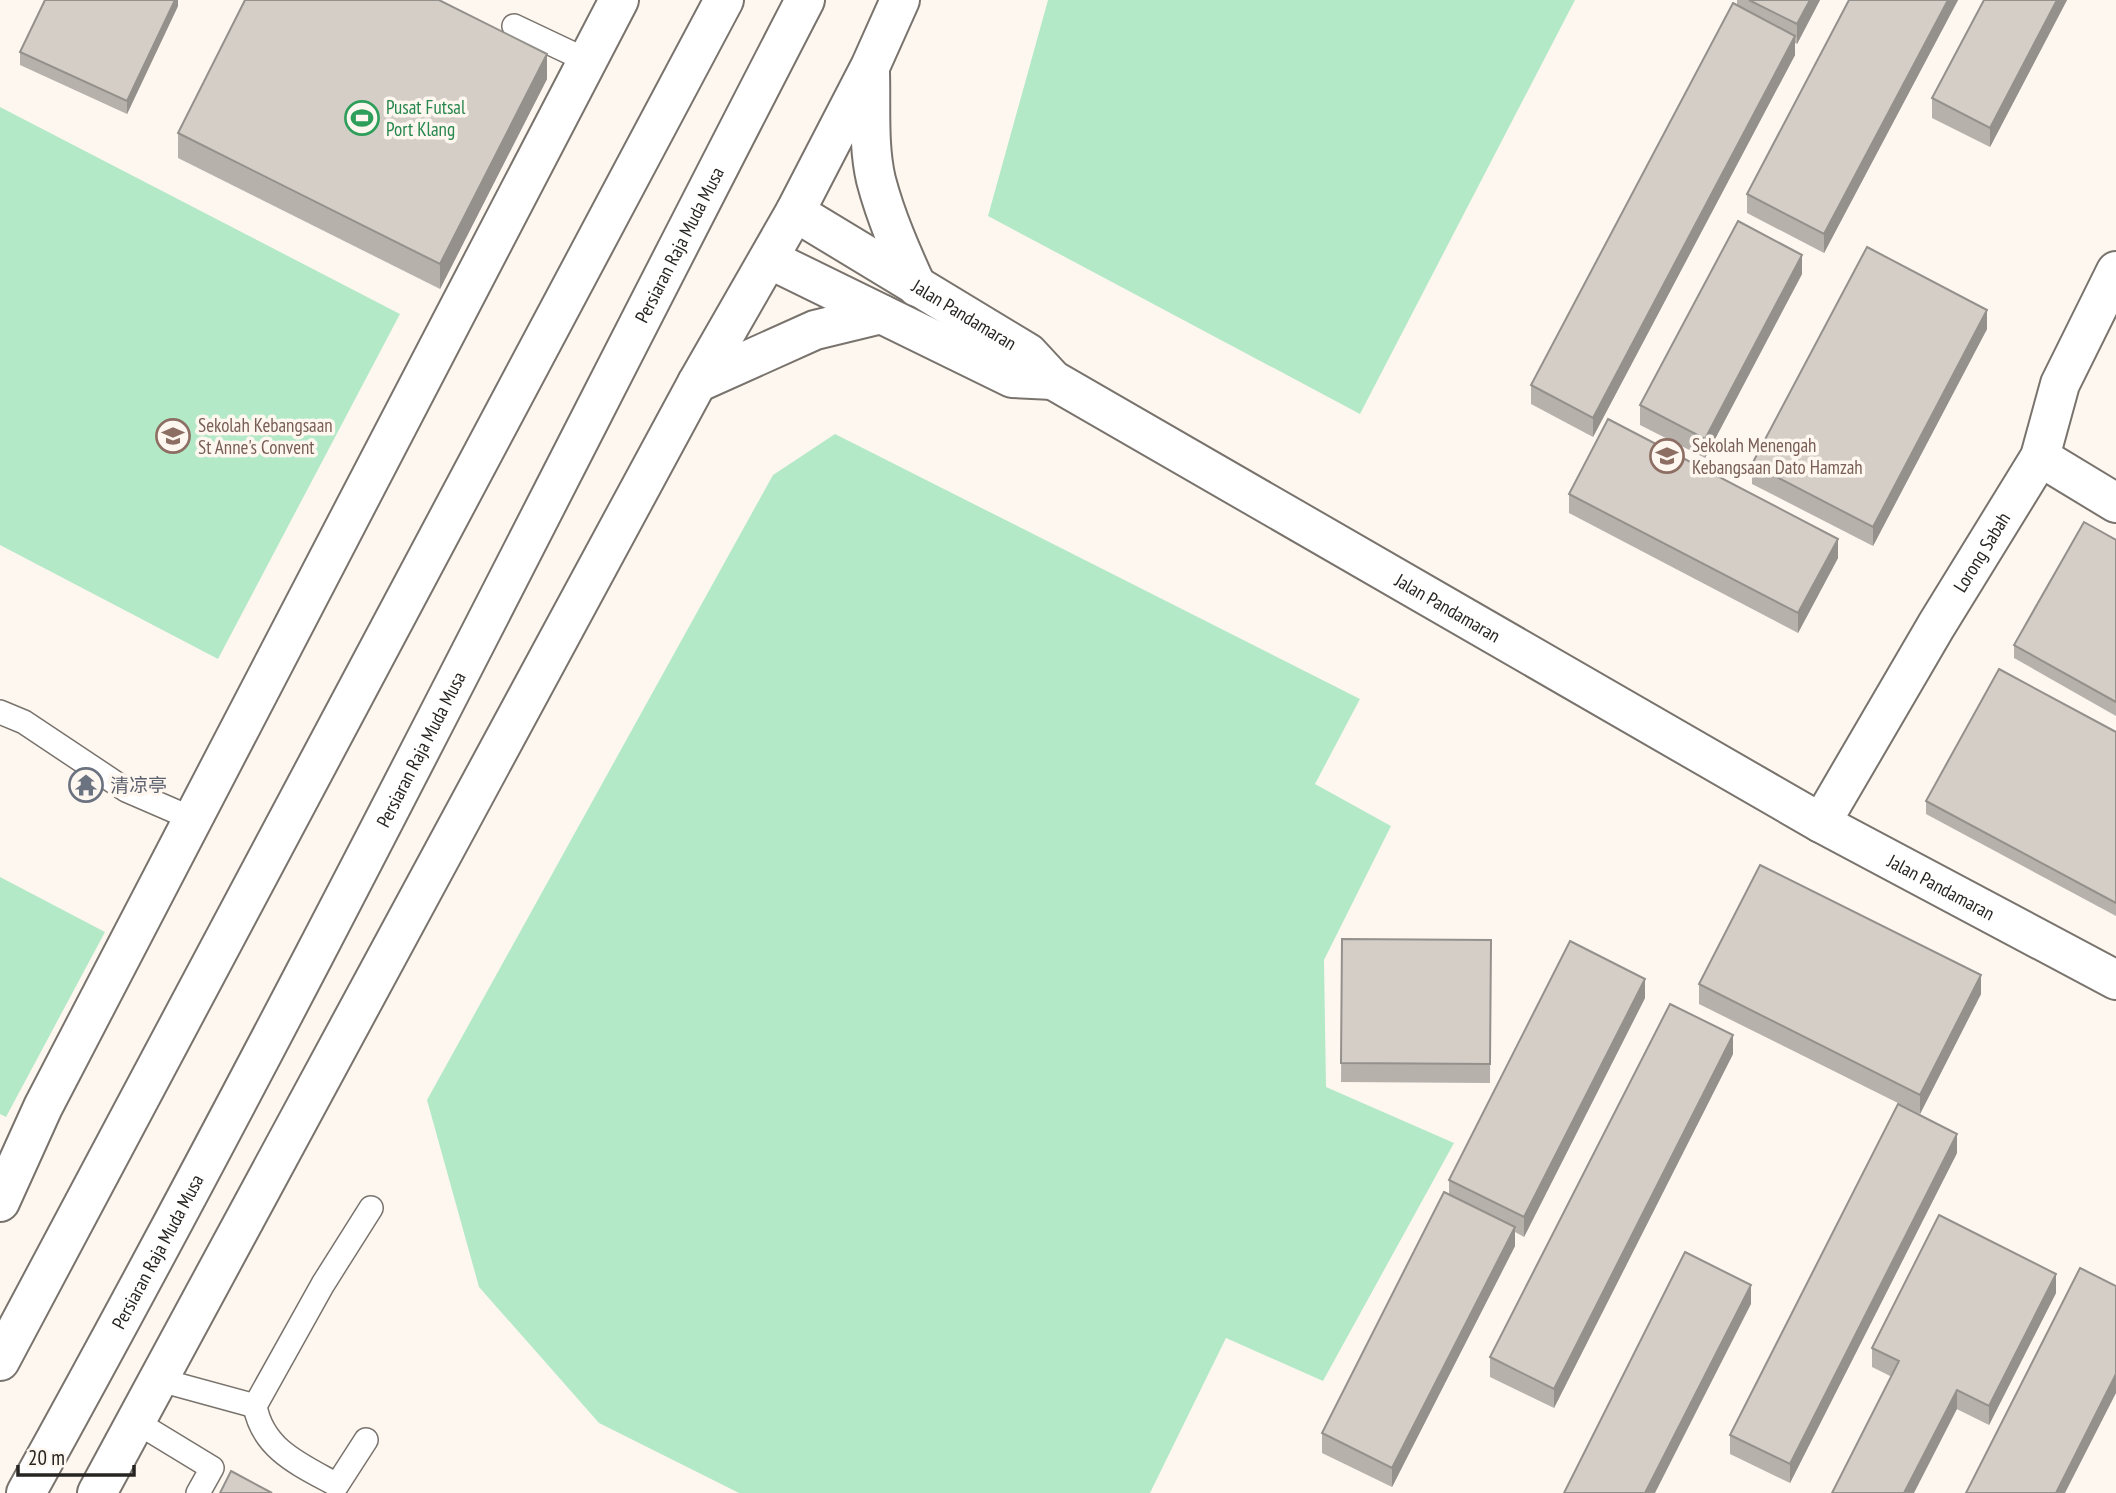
<svg xmlns="http://www.w3.org/2000/svg" width="2116" height="1493" font-family="'PT Sans Narrow','Noto Sans SC',sans-serif">
  <style>
    .green { fill: #b4e9c7 }
    .lines { fill: none; stroke-linecap: round; stroke-linejoin: round }
    .lane-casing { stroke: #79736d; stroke-width: 26 }
    .street-casing { stroke: #79736d; stroke-width: 42 }
    .secondary-casing { stroke: #79736d; stroke-width: 42 }
    .lane { stroke: #fff; stroke-width: 23 }
    .street { stroke: #fff; stroke-width: 38 }
    .secondary { stroke: #fff; stroke-width: 38 }
    .wall { fill: #b6b1ab }
    .shaded-wall { fill: #94908b }
    .building { fill: #d4cec7; stroke: #94908b; stroke-width: 2 }
    .labels { text-anchor: middle; stroke-width: 7; stroke-linejoin: round; paint-order: stroke }
    .leisure-label { font-size: 19px; fill: #27864d; stroke: #fef7f0; text-anchor: start }
    .street-label { font-size: 19px; fill: #272522; stroke: #fef7f0 }
    .education-label { font-size: 19px; fill: #785e54; stroke: #fef7f0; text-anchor: start }
    .worship-label { font-size: 19px; fill: #5b616d; stroke: #fef7f0; text-anchor: start }
  </style>
  <rect width="100%" height="100%" fill="#fef7f0"/>
  <!-- green -->
  <g class="green">
    <polygon points="1048,0 1575,0 1360,414 988,216"/>
    <polygon points="0,107 400,314 218,659 0,545"/>
    <polygon points="835,434 1360,699 1315,784 1391,826 1324,960 1326,1087 1454,1143 1323,1381 1226,1338 1150,1493 739,1493 599,1423 479,1287 427,1100 773,475"/>
    <polygon points="0,877 105,932 6,1117 0,1114"/>
  </g>
  <g class="lines">
    <!-- lane casing -->
    <g class="lane-casing">
      <g id="lane">
        <polyline points="514,26 588,61"/>
        <polyline points="0,712 24,722 126,790 193,819"/>
        <polyline points="160,1380 255,1406 323,1284 371,1208"/>
        <path d="M255,1406C263,1450 301,1465 337,1485L366,1440"/>
        <polyline points="138,1423 212,1468 198,1493"/>
      </g>
    </g>
    <!-- street casing -->
    <g class="street-casing">
      <g id="street">
        <path d="M870,72C871,108 868,146 876,180C886,218 901,252 917,287"/>
        <path id="s1" d="M795,212L1028,353L1053,380L1821,823L2116,980"/>
        <polyline points="769,259 1012,378 1053,380"/>
        <polyline points="697,383 815,330 881,314"/>
        <polyline points="2040,457 2116,503"/>
        <path id="s2" d="M1821,823L1936,626L2040,457L2060,384L2116,271"/>
        <polyline points="0,1202 43,1107 619,0"/>
        <polyline points="97,1493 697,383 795,212 870,67 900,0"/>
      </g>
    </g>
    <!-- secondary casing -->
    <g class="secondary-casing">
      <g id="secondary">
        <polyline points="0,1361 724,0"/>
        <path id="s3" d="M26,1493C298,1002 547,499 805,0"/>
      </g>
    </g>
    <!-- lane -->
    <use href="#lane" class="lane"/>
    <!-- street -->
    <use href="#street" class="street"/>
    <!-- secondary -->
    <use href="#secondary" class="secondary"/>
  </g>
  <!-- wall -->
  <g class="wall">
    <polygon points="178,0 178,6 127,114 20,65 20,52"/>
    <polygon points="1737,0 1820,0 1797,44 1795,43 1795,55 1593,437 1531,404 1531,385 1737,5"/>
    <polygon points="1849,0 1958,0 1824,253 1747,213 1747,194"/>
    <polygon points="1984,0 2067,0 1990,147 1932,118 1932,98"/>
    <polygon points="547,79 440,289 178,158 178,133"/>
    <polygon points="1802,274 1705,458 1640,425 1640,405"/>
    <polygon points="1987,329 1873,546 1752,484 1752,464"/>
    <polygon points="1569,494 1838,558 1798,633 1569,513"/>
    <polygon points="2116,540 2116,716 2014,658 2014,645"/>
    <polygon points="2116,732 2116,916 1926,814 1926,801"/>
    <polygon points="1342,939 1491,940 1490,1083 1341,1082"/>
    <polygon points="1699,984 1981,994 1920,1114 1699,1004"/>
    <polygon points="1645,998 1524,1237 1515,1232 1515,1246 1392,1487 1322,1453 1322,1433 1449,1194 1449,1180"/>
    <polygon points="1733,1054 1554,1408 1490,1377 1490,1357"/>
    <polygon points="1957,1153 1790,1483 1730,1454 1730,1435"/>
    <polygon points="2056,1293 1989,1425 1872,1367 1872,1348"/>
  </g>
  <!-- shaded-wall -->
  <g class="shaded-wall">
    <polygon points="175,0 178,0 178,6 127,114 127,101"/>
    <polygon points="1810,0 1820,0 1797,44 1797,24"/>
    <polygon points="1948,0 1958,0 1824,253 1824,234"/>
    <polygon points="2057,0 2067,0 1990,147 1990,128"/>
    <polygon points="1795,36 1795,55 1593,437 1593,418"/>
    <polygon points="547,54 547,79 440,289 440,264"/>
    <polygon points="1802,255 1802,274 1705,458 1705,439"/>
    <polygon points="1987,310 1987,329 1873,546 1873,527"/>
    <polygon points="1838,539 1838,558 1798,633 1798,613"/>
    <polygon points="1981,975 1981,994 1920,1114 1920,1095"/>
    <polygon points="1645,979 1645,998 1524,1237 1524,1217"/>
    <polygon points="1733,1035 1733,1054 1554,1408 1554,1389"/>
    <polygon points="1957,1134 1957,1153 1790,1483 1790,1464"/>
    <polygon points="1515,1227 1515,1246 1392,1487 1392,1468"/>
    <polygon points="2056,1274 2056,1293 1989,1425 1989,1406"/>
    <polygon points="1751,1285 1751,1304 1655,1493 1645,1493"/>
    <polygon points="2116,1374 2116,1393 2065,1493 2056,1493"/>
    <polygon points="1957,1390 1957,1409 1914,1493 1904,1493"/>
  </g>
  <!-- building -->
  <g class="building">
    <polygon points="45,0 175,0 127,101 20,52"/>
    <polygon points="245,0 439,0 547,54 440,264 178,133"/>
    <polygon points="1749,0 1810,0 1797,24"/>
    <polygon points="1849,0 1948,0 1824,234 1747,194"/>
    <polygon points="1984,0 2057,0 1990,128 1932,98"/>
    <polygon points="1733,3 1795,36 1593,418 1531,385"/>
    <polygon points="1738,221 1802,255 1705,439 1640,405"/>
    <polygon points="1867,247 1987,310 1873,527 1752,464"/>
    <polygon points="1608,419 1838,539 1798,613 1569,494"/>
    <polygon points="2084,522 2116,540 2116,702 2014,645"/>
    <polygon points="1999,669 2116,732 2116,903 1926,801"/>
    <polygon points="1760,865 1981,975 1920,1095 1699,984"/>
    <polygon points="1342,939 1491,940 1490,1064 1341,1063"/>
    <polygon points="1570,941 1645,979 1524,1217 1449,1180"/>
    <polygon points="1670,1004 1733,1035 1554,1389 1490,1357"/>
    <polygon points="1898,1104 1957,1134 1790,1464 1730,1435"/>
    <polygon points="1444,1192 1515,1227 1392,1468 1322,1433"/>
    <polygon points="1939,1215 2056,1274 1989,1406 1957,1390 1904,1493 1832,1493 1899,1361 1872,1348"/>
    <polygon points="1685,1252 1751,1285 1645,1493 1564,1493"/>
    <polygon points="2080,1268 2116,1286 2116,1374 2056,1493 1966,1493"/>
    <polygon points="231,1471 272,1493 220,1493"/>
  </g>
  <!-- icons -->
  <defs>
    <g id="stadium-ring" transform="scale(1.75)"><circle r="9.5" fill="#fef7f0" stroke="#2e9e5b" stroke-width="1.5"/><path d="M0-5a6.5 5 0 1 0 0 10a6.5 5 0 1 0 0-10ZM-3.5-1.8h7v3.6h-7Z" fill="#2e9e5b"/></g>
    <g id="school-ring" transform="scale(1.75)"><circle r="9.5" fill="#fef7f0" stroke="#8d6e63" stroke-width="1.5"/><path d="M0-5L7-2L0 1L-7-2ZM-4 1L0 2.5L4 1V4Q0 6-4 4Z" fill="#8d6e63"/></g>
    <g id="temple-ring" transform="scale(1.75)"><circle r="9.5" fill="#fef7f0" stroke="#6b7280" stroke-width="1.5"/><path d="M0-6L5-2H3V0L6.5 2.5H4V6H1.5V3h-3V6H-4V2.5H-6.5L-3 0V-2H-5Z" fill="#6b7280"/></g>
  </defs>
  <g fill-rule="evenodd">
    <use href="#stadium-ring" x="362" y="118"/>
    <use href="#school-ring" x="173" y="436"/>
    <use href="#school-ring" x="1667" y="456"/>
    <use href="#temple-ring" x="86" y="785"/>
  </g>
  <g class="labels">
    <!-- leisure labels -->
    <g class="leisure-label">
      <text x="386" y="114">Pusat Futsal<tspan x="386" dy="22">Port Klang</tspan></text>
    </g>
    <!-- street labels -->
    <g class="street-label">
      <text dy="7" stroke="none"><textPath href="#s3" startOffset="1409">Persiaran Raja Muda Musa</textPath></text>
      <text dy="7" stroke="none"><textPath href="#s1" startOffset="198">Jalan Pandamaran</textPath></text>
      <text dy="7" stroke="none"><textPath href="#s2" startOffset="315">Lorong Sabah</textPath></text>
      <text dy="7" stroke="none"><textPath href="#s1" startOffset="765">Jalan Pandamaran</textPath></text>
      <text dy="7" stroke="none"><textPath href="#s3" startOffset="842">Persiaran Raja Muda Musa</textPath></text>
      <text dy="7" stroke="none"><textPath href="#s1" startOffset="1332">Jalan Pandamaran</textPath></text>
      <text dy="7" stroke="none"><textPath href="#s3" startOffset="275">Persiaran Raja Muda Musa</textPath></text>
    </g>
    <!-- education labels -->
    <g class="education-label">
      <text x="198" y="432">Sekolah Kebangsaan<tspan x="198" dy="22">St Anne's Convent</tspan></text>
      <text x="1692" y="452">Sekolah Menengah<tspan x="1692" dy="22">Kebangsaan Dato Hamzah</tspan></text>
    </g>
    <!-- worship labels -->
    <g class="worship-label">
      <text x="110" y="792">清凉亭</text>
    </g>
  </g>
  <!-- scale -->
  <path d="M18 1465v10h116v-10" fill="none" stroke="#272522" stroke-width="3.5"/>
  <text x="28" y="1465" font-size="21" fill="#272522" stroke="#fef7f0" stroke-width="5" paint-order="stroke">20 m</text>
</svg>
